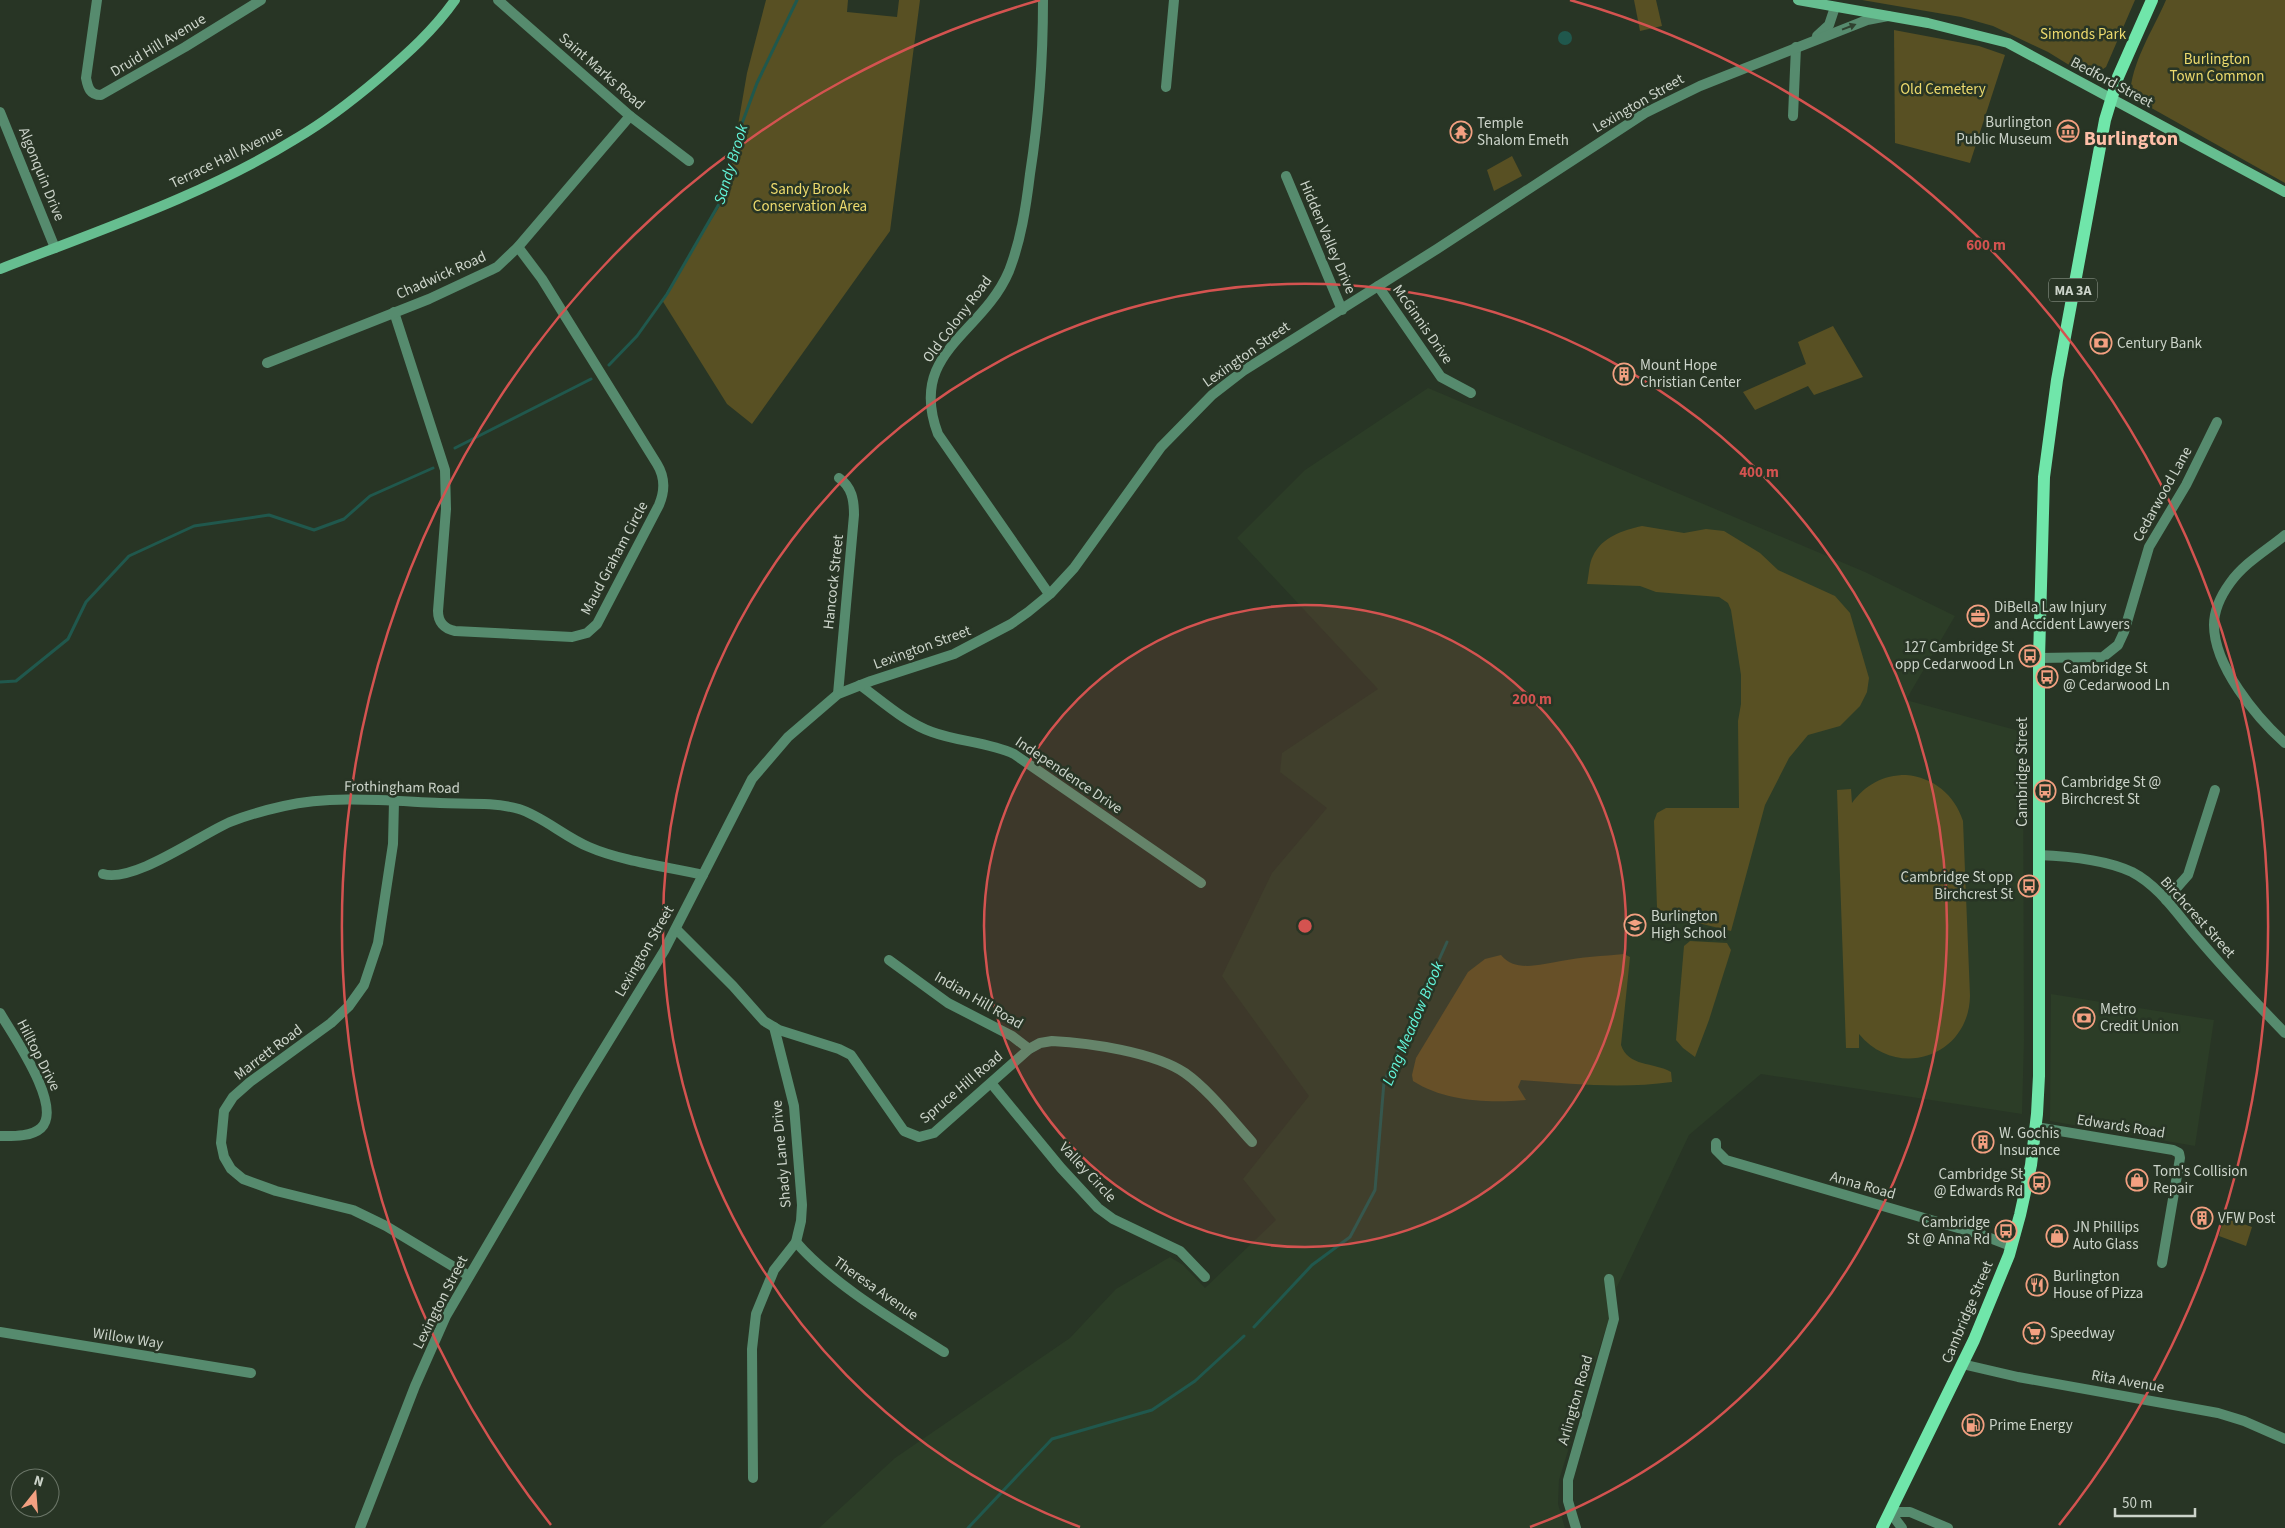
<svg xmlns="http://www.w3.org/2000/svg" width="2285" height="1528" font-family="'Source Sans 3',sans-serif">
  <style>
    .built { fill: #2c3d27 }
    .green { fill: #585023 }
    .water { fill: #20584d }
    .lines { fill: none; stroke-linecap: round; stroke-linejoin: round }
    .stream { stroke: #20584d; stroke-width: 3 }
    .minor { stroke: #568b6e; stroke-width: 10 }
    .tertiary { stroke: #568b6e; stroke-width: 10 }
    .secondary { stroke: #66be90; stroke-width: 10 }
    .primary { stroke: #70e6aa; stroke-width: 12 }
    .oneway { fill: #2f4230 }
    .ring { fill: none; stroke: #d45350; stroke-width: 2.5 }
    .labels { text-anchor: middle; stroke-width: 5; stroke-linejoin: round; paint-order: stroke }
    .shield { fill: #283525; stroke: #9ba498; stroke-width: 1 }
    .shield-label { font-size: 14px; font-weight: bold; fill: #ccd4ca }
    .park-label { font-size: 15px; fill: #edda6d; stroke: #283525 }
    .street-label { font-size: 15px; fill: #ccd4ca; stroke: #283525 }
    .poi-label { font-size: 15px; fill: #ccd4ca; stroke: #283525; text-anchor: start }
    .water-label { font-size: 16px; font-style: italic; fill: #63f6db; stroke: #283525 }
    .district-label { font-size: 20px; font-weight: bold; fill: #febfa8; stroke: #283525 }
    .centre { fill: #d45350; stroke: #283525; stroke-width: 2.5 }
    .ring-label { font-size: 15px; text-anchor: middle; font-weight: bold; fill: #d45350; stroke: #283525; stroke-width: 5; stroke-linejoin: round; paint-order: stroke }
  </style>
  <rect width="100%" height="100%" fill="#283525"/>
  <!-- built -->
  <g class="built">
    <polygon points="1428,388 1865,572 1955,616 1906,700 2023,732 2024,1040 2022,1114 1761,1074 1689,1135 1616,1289 1613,1311 1603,1337 1559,1480 1558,1504 1565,1528 819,1528 895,1458 1070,1338 1116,1289 1170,1257 1183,1265 1205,1288 1276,1220 1243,1179 1309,1096 1222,976 1272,873 1327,808 1280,772 1282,753 1378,689 1237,538 1305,470"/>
    <polygon points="2051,994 2214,1020 2195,1146 2050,1121"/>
  </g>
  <!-- green -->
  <g class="green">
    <polygon points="766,0 848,0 847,12 897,17 899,0 920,0 890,231 752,424 727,404 662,300 719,207 727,189 747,73"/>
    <polygon points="1634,0 1656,0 1662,26 1640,31"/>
    <polygon points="1862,0 2135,0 2106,67 2097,73 2074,68 2048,52 1993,26 1961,17"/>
    <path d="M2166,0H2285V183L2130,96C2131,63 2153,30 2166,0Z"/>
    <polygon points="1894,30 1979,46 2005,55 1970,163 1895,143"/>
    <polygon points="1512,156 1522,176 1494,191 1487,170"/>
    <polygon points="1833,326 1863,377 1814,395 1808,386 1755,410 1743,392 1806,364 1798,342"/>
    <path d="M1642,526L1684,533L1706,529L1724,531L1760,553L1778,570L1835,596L1850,613L1869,678L1867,692L1860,706L1840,726L1808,735L1789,758L1765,805L1731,931L1690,921L1665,917L1661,914L1657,907L1654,821L1657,813L1666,808H1739L1738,721L1741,704V675L1731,610L1728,603L1719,597L1656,592L1640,586L1587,584C1589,575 1589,563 1593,556C1602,537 1623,530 1642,526Z"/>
    <path d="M1906,775C1933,777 1955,795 1963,821L1970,996C1969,1056 1898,1081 1859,1034V1048H1846L1837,790L1851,789L1852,803C1865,785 1883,775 1906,775Z"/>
    <polygon points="1690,941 1727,943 1731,950 1709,1020 1695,1057 1683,1048 1676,1040 1684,946"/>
    <path d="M1624,954L1630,957L1621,1045C1628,1067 1654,1062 1671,1072L1672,1082C1622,1089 1571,1084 1521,1080L1518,1087L1526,1100C1489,1103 1446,1102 1413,1081L1412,1075L1416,1058L1468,972L1485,959L1501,955C1515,973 1542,964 1561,961C1581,957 1603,956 1624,954Z"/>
    <polygon points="2224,1217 2252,1227 2246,1246 2219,1236"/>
  </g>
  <!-- water -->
  <circle class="water" cx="1565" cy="38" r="7"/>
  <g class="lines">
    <!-- stream -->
    <g class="stream">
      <polyline points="609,365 637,336 667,294 719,204 731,153 757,83 797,0"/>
      <polyline points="455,448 591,379"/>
      <polyline points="0,682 16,681 68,639 86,602 129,556 194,526 269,515 314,530 344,519 370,496 433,468"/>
      <polyline points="1254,1327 1312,1265 1350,1237 1375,1190 1384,1082 1447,942"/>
      <polyline points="968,1528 1052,1439 1152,1410 1195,1381 1244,1336"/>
    </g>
    <!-- minor -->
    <g class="minor">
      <path d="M97,0L86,78C88,88 90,95 101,95L185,47L261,0"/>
      <polyline points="498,0 630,116 689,161"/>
      <path d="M1043,0C1043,59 1039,116 1030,174C1026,207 1021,240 1009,271C982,335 907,352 938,434L1049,594"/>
      <polyline points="1166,87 1174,0"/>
      <polyline points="0,112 55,248"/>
      <polyline points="1793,116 1796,47"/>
      <polyline points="1286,176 1342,310"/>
      <polyline points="1378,286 1441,377 1471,393"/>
      <path d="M394,312L445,470L446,509L438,611C438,622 444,629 455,631L572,637L587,633L597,624L659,505C665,491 665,477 657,464L542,279L518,247"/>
      <polyline points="267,363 429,299 491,270 497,267 518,247 630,116"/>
      <path d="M2285,535C2267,550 2244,563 2230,583C2222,594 2214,610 2214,625C2214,666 2256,717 2285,743"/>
      <polyline points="2039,658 2103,657 2118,645 2124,632 2149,547 2186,485 2217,422"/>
      <path d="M860,685C882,701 906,723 932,732C959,742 988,742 1014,754L1201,883"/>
      <path d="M838,694L854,515C854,500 852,487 839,478"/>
      <polyline points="394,801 393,844 378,943 364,985 349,1006 331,1023 250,1082 233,1097 224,1111 221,1143 224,1157 231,1169 243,1179 276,1191 353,1210 386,1226 469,1276"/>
      <path d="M103,874C134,883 198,836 230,822C247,815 266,810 284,806C332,795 391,801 440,803C466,804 494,802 519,809C542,816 565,837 589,847C621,861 668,867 703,875"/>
      <polyline points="2166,900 2188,875 2215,790"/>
      <path d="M676,929L733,986L764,1021L779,1030L839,1049L851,1055L904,1131L919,1137L934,1133L1029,1049L1040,1043L1052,1041C1090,1043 1154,1052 1185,1073C1209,1090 1232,1120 1252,1142"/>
      <polyline points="889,960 948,1003 1012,1036 1029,1049"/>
      <path d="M0,1013C12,1034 64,1107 41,1128C31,1137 12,1136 0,1136"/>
      <polyline points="991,1083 1061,1168 1098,1208 1113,1219 1180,1251 1205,1277"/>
      <polyline points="2036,1127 2173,1150 2179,1153 2180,1158 2162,1263"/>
      <polyline points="1716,1143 1716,1150 1726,1160 1982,1235 2011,1246"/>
      <path d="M796,1242C832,1284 897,1322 944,1352"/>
      <polyline points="0,1332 251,1373"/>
      <polyline points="1962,1364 2018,1377 2218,1413 2244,1421 2285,1439"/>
      <polyline points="753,1478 752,1349 756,1314 774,1270 796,1242 801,1221 802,1205 794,1106 774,1027"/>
      <polyline points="1890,1512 1910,1512 1948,1528"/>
      <polyline points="1890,1512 1902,1528"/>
      <polyline points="1576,1528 1568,1501 1568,1480 1614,1319 1609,1279"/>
    </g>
    <!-- tertiary -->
    <g class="tertiary">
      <polyline points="1817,36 1829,25 1835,7"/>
      <path d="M2038,855C2068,856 2104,859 2132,872C2159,886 2177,914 2197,937C2225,970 2255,1002 2285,1033"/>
      <polyline points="360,1528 415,1386 446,1316 578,1091 664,951 752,779 788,737 838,694 871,681 954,654 1011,624 1028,612 1050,594 1074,568 1161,447 1212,395 1243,371 1437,249 1645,113 1700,86 1867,20 1888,16"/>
    </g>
    <!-- secondary -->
    <g class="secondary">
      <polyline points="1798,0 1928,23 2008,43 2285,192"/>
      <path d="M0,269C100,230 205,195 297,138C326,121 353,100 379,78C407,54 434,30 455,0"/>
    </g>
    <!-- primary -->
    <polyline class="primary" points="1882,1528 1974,1340 2009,1255 2020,1215 2031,1165 2037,1114 2039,1076 2039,658 2044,477 2057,380 2105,120 2118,77 2152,0"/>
  </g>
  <!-- one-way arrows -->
  <defs><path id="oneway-solid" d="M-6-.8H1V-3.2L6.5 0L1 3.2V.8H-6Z" transform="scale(1.25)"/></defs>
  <use class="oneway" href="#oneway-solid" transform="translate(1849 27) rotate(-21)"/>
  <!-- distance rings -->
  <circle cx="1305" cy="926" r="321" fill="#d45350" fill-opacity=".12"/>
  <g class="ring">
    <circle cx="1305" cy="926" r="321"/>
    <path d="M1080 1527A642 642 0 1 1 1530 1527"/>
    <path d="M551 1525A963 963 0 0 1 1040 0M1570 0A963 963 0 0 1 2059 1525"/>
  </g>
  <!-- icons -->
  <defs>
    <g id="museum-ring" transform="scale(1.125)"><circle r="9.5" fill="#283525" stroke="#f3a081" stroke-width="1.5"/><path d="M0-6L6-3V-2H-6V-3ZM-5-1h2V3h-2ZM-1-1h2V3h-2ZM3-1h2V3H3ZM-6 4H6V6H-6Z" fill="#f3a081"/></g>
    <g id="temple-ring" transform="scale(1.125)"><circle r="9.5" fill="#283525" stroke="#f3a081" stroke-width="1.5"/><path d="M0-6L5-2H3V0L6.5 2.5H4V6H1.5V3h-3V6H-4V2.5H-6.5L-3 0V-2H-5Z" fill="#f3a081"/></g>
    <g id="bank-ring" transform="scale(1.125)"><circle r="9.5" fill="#283525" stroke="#f3a081" stroke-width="1.5"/><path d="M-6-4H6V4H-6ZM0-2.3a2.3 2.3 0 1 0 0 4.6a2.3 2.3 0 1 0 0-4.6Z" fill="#f3a081"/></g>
    <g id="building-ring" transform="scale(1.125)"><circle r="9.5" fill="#283525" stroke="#f3a081" stroke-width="1.5"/><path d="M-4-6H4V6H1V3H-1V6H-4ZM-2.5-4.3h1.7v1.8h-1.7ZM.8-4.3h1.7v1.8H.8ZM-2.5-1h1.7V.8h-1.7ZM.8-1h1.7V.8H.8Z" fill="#f3a081"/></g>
    <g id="office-ring" transform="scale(1.125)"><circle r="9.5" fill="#283525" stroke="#f3a081" stroke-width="1.5"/><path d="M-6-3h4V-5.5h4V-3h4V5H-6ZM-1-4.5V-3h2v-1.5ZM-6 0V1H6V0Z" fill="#f3a081"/></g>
    <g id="bus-ring" transform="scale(1.125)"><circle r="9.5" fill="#283525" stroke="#f3a081" stroke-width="1.5"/><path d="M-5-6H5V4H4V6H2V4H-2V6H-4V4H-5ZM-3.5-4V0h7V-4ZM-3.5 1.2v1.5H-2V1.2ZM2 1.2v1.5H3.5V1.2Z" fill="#f3a081"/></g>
    <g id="school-ring" transform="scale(1.125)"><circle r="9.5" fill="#283525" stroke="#f3a081" stroke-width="1.5"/><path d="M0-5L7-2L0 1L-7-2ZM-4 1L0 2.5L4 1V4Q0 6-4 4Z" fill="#f3a081"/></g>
    <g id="shop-ring" transform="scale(1.125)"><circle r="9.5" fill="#283525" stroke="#f3a081" stroke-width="1.5"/><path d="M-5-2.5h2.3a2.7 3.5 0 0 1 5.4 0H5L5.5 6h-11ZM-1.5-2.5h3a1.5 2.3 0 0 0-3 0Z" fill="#f3a081"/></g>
    <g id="restaurant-ring" transform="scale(1.125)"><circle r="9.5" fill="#283525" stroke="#f3a081" stroke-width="1.5"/><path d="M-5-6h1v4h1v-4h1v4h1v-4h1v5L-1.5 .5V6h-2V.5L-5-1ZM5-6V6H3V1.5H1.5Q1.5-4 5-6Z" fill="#f3a081"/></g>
    <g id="supermarket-ring" transform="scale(1.125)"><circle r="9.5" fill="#283525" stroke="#f3a081" stroke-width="1.5"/><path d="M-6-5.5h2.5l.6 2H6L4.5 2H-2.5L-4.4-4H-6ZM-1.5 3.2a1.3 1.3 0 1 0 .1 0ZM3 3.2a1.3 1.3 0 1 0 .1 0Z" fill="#f3a081"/></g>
    <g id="fuel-ring" transform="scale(1.125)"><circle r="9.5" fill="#283525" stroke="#f3a081" stroke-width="1.5"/><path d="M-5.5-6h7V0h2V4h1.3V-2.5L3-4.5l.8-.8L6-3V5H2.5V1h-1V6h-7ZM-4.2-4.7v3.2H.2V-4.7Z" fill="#f3a081"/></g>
  </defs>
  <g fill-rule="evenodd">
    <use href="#museum-ring" x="2068" y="131"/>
    <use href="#temple-ring" x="1461" y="132"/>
    <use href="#bank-ring" x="2101" y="343"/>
    <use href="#building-ring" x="1624" y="374"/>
    <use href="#office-ring" x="1978" y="616"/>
    <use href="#bus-ring" x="2030" y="656"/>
    <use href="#bus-ring" x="2047" y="677"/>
    <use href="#bus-ring" x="2045" y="791"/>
    <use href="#bus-ring" x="2029" y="886"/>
    <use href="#school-ring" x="1635" y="925"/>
    <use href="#bank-ring" x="2084" y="1018"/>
    <use href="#building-ring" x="1983" y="1142"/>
    <use href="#shop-ring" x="2137" y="1180"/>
    <use href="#bus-ring" x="2039" y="1183"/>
    <use href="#building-ring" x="2202" y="1218"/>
    <use href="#bus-ring" x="2006" y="1231"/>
    <use href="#shop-ring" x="2057" y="1236"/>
    <use href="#restaurant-ring" x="2037" y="1285"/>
    <use href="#supermarket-ring" x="2034" y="1333"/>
    <use href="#fuel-ring" x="1973" y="1425"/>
  </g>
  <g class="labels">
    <!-- shield labels -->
    <rect class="shield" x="2049" y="278.5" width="48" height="23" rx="4"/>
    <g class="shield-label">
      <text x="2073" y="295">MA 3A</text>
    </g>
    <!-- park labels -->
    <g class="park-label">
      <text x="2083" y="39">Simonds Park</text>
      <text x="2217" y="64">Burlington<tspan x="2217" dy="17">Town Common</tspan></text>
      <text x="1943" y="94">Old Cemetery</text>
      <text x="810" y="194">Sandy Brook<tspan x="810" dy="17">Conservation Area</tspan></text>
    </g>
    <!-- street labels -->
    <g class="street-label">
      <text transform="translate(158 45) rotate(-31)" y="5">Druid Hill Avenue</text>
      <text transform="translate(602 71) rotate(41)" y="5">Saint Marks Road</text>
      <text transform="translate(2112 82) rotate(28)" y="5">Bedford Street</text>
      <text transform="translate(1638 103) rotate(-30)" y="5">Lexington Street</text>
      <text transform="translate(226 157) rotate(-26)" y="5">Terrace Hall Avenue</text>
      <text transform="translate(42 174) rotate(68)" y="5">Algonquin Drive</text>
      <text transform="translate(1328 237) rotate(67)" y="5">Hidden Valley Drive</text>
      <text transform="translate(441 275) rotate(-24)" y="5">Chadwick Road</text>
      <text transform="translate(957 319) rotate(-53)" y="5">Old Colony Road</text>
      <text transform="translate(1423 324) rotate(55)" y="5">McGinnis Drive</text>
      <text transform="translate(1246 354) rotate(-35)" y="5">Lexington Street</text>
      <text transform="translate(2162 494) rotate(-61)" y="5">Cedarwood Lane</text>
      <text transform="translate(614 558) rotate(-62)" y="5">Maud Graham Circle</text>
      <text transform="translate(833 582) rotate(-84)" y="5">Hancock Street</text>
      <text transform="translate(922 647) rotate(-20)" y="5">Lexington Street</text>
      <text transform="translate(2022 772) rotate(-90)" y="5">Cambridge Street</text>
      <text transform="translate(1069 775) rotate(34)" y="5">Independence Drive</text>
      <text transform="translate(402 787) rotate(1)" y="5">Frothingham Road</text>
      <text transform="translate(2198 917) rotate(48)" y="5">Birchcrest Street</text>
      <text transform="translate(644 951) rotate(-60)" y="5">Lexington Street</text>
      <text transform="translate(979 1000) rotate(30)" y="5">Indian Hill Road</text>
      <text transform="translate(268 1052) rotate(-37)" y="5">Marrett Road</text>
      <text transform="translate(39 1055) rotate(63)" y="5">Hilltop Drive</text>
      <text transform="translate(961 1087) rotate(-40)" y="5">Spruce Hill Road</text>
      <text transform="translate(2121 1126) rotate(9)" y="5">Edwards Road</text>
      <text transform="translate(781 1154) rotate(-95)" y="5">Shady Lane Drive</text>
      <text transform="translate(1088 1172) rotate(47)" y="5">Valley Circle</text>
      <text transform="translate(1863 1185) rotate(16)" y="5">Anna Road</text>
      <text transform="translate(876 1288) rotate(35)" y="5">Theresa Avenue</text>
      <text transform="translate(440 1302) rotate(-63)" y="5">Lexington Street</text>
      <text transform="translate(1967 1312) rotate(-67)" y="5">Cambridge Street</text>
      <text transform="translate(128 1338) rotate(9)" y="5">Willow Way</text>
      <text transform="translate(2128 1381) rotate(10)" y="5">Rita Avenue</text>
      <text transform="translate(1575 1400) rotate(-74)" y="5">Arlington Road</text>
    </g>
    <!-- poi labels -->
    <g class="poi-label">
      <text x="2052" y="127" text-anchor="end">Burlington<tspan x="2052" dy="17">Public Museum</tspan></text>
      <text x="1477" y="128">Temple<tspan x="1477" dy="17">Shalom Emeth</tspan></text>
      <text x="2117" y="348">Century Bank</text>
      <text x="1640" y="370">Mount Hope<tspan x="1640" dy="17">Christian Center</tspan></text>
      <text x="1994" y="612">DiBella Law Injury<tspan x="1994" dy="17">and Accident Lawyers</tspan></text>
      <text x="2014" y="652" text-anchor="end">127 Cambridge St<tspan x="2014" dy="17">opp Cedarwood Ln</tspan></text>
      <text x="2063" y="673">Cambridge St<tspan x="2063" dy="17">@ Cedarwood Ln</tspan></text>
      <text x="2061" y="787">Cambridge St @<tspan x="2061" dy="17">Birchcrest St</tspan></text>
      <text x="2013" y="882" text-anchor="end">Cambridge St opp<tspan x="2013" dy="17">Birchcrest St</tspan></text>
      <text x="1651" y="921">Burlington<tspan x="1651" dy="17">High School</tspan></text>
      <text x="2100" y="1014">Metro<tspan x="2100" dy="17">Credit Union</tspan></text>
      <text x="1999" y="1138">W. Gochis<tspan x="1999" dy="17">Insurance</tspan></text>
      <text x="2153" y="1176">Tom's Collision<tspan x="2153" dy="17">Repair</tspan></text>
      <text x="2023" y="1179" text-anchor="end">Cambridge St<tspan x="2023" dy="17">@ Edwards Rd</tspan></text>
      <text x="2218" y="1223">VFW Post</text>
      <text x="1990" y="1227" text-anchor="end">Cambridge<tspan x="1990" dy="17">St @ Anna Rd</tspan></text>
      <text x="2073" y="1232">JN Phillips<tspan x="2073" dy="17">Auto Glass</tspan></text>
      <text x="2053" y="1281">Burlington<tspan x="2053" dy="17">House of Pizza</tspan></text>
      <text x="2050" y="1338">Speedway</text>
      <text x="1989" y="1430">Prime Energy</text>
    </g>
    <!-- water labels -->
    <g class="water-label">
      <text transform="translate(730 164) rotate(-73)" y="6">Sandy Brook</text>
      <text transform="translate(1412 1023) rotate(-67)" y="6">Long Meadow Brook</text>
    </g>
    <!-- district labels -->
    <g class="district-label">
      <text x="2131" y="145">Burlington</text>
    </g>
  </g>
  <circle cx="1305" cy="926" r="8" class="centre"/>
  <g class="ring-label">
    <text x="1986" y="250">600 m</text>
    <text x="1759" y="477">400 m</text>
    <text x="1532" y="704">200 m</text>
  </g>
  <!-- north arrow -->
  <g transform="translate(35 1493) rotate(17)"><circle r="24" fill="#283525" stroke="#6a7567"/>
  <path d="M0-4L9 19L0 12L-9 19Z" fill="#f3a081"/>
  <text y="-8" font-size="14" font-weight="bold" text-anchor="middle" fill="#ccd4ca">N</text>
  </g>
  <!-- scale -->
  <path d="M2115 1508v8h80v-8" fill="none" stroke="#ccd4ca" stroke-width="2.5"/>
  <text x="2122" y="1508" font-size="15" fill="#ccd4ca" stroke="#283525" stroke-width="4" paint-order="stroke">50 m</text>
</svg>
